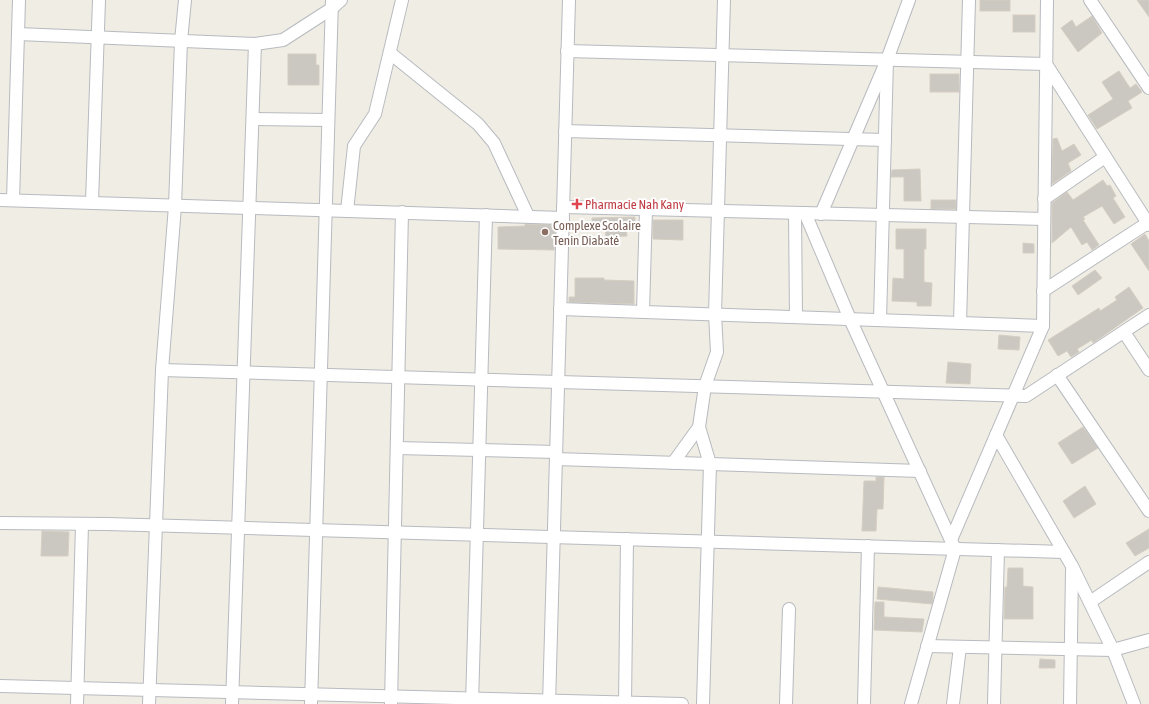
<svg xmlns="http://www.w3.org/2000/svg" width="1149" height="704" font-family="'Asap Condensed',sans-serif">
  <style>
    .building { fill: #cbc7c1; stroke: #d5cec2 }
    .lines { fill: none; stroke-linecap: round; stroke-linejoin: round }
    .minor-casing { stroke: #b7babf; stroke-width: 14 }
    .minor { stroke: #fff; stroke-width: 12 }
    .health-dot { fill: #e0444e; stroke: #fff; stroke-width: 1.5 }
    .education-dot { fill: #8d6e63; stroke: #fff; stroke-width: 1.5 }
    .labels { text-anchor: middle; stroke-width: 4; stroke-linejoin: round; paint-order: stroke }
    .health-label { font-size: 13px; fill: #be3a42; stroke: #fff; text-anchor: start }
    .education-label { font-size: 13px; fill: #785e54; stroke: #fff; text-anchor: start }
  </style>
  <rect width="100%" height="100%" fill="#f0ede4"/>
  <!-- building -->
  <g class="building">
    <rect x="980" y="0" width="30" height="11"/>
    <polygon points="1137,0 1149,0 1149,17"/>
    <rect x="1013" y="15" width="22" height="17"/>
    <polygon points="1092,16 1102,33 1078,52 1061,28 1072,20 1076,27"/>
    <polygon points="288,54 316,54 316,65 319,65 319,85 288,85"/>
    <polygon points="1119,71 1130,88 1136,84 1142,92 1128,101 1132,108 1097,129 1088,115 1113,99 1102,82"/>
    <rect x="930" y="74" width="29" height="18"/>
    <polygon points="1057,138 1062,151 1074,144 1081,155 1068,163 1071,171 1052,184 1053,139"/>
    <polygon points="920,169 921,201 904,201 904,177 891,177 892,170"/>
    <polygon points="1103,180 1107,186 1110,185 1116,196 1113,198 1125,217 1114,224 1102,206 1083,217 1085,219 1083,220 1099,245 1092,250 1087,242 1082,245 1071,227 1052,243 1052,203 1067,192 1073,200"/>
    <rect x="931" y="200" width="25" height="9"/>
    <polygon points="635,217 635,228 626,227 627,236 606,237 605,228 592,227 592,218"/>
    <polygon points="653,220 683,220 683,240 653,239"/>
    <polygon points="525,224 555,225 554,250 498,249 498,227 525,226"/>
    <polygon points="896,229 926,229 926,249 924,249 924,282 932,283 931,306 917,306 917,302 892,301 893,278 904,279 904,249 896,249"/>
    <polygon points="1145,234 1149,241 1149,271 1131,244"/>
    <polygon points="1023,243 1034,244 1034,253 1023,253"/>
    <polygon points="1095,270 1102,278 1078,295 1072,286"/>
    <polygon points="575,278 604,278 604,280 634,281 634,304 569,302 569,297 575,297"/>
    <polygon points="1129,287 1143,308 1093,343 1092,340 1077,349 1079,352 1071,357 1067,351 1058,356 1048,340 1099,308 1100,311 1117,300 1115,297"/>
    <polygon points="999,335 1020,337 1019,350 998,349"/>
    <polygon points="948,362 971,364 970,384 946,383"/>
    <polygon points="1083,427 1098,448 1072,464 1058,443"/>
    <polygon points="876,477 884,477 883,509 877,509 876,531 862,531 864,481 876,481"/>
    <polygon points="1085,486 1096,504 1074,518 1063,501"/>
    <polygon points="1149,529 1149,548 1135,556 1126,543"/>
    <polygon points="42,531 69,532 68,556 41,556"/>
    <polygon points="1008,568 1023,568 1023,586 1033,587 1033,619 1004,619 1005,587 1007,587"/>
    <polygon points="878,587 933,592 933,600 932,604 877,599"/>
    <polygon points="875,602 884,602 884,617 924,619 922,632 874,630"/>
    <polygon points="1040,659 1055,660 1055,668 1039,668"/>
  </g>
  <g class="lines">
    <!-- minor casing -->
    <g class="minor-casing">
      <g id="minor">
        <polyline points="1090,0 1149,88"/>
        <polyline points="18,34 255,44 283,40 331,9 341,0"/>
        <polyline points="567,51 1046,64 1149,225"/>
        <polyline points="390,53 478,124 494,143 528,216"/>
        <polyline points="253,119 328,120"/>
        <polyline points="565,131 885,140"/>
        <polyline points="1044,199 1105,157"/>
        <polyline points="0,200 563,218"/>
        <polyline points="13,200 19,0"/>
        <polyline points="92,202 99,0"/>
        <polyline points="563,207 1044,219"/>
        <polyline points="347,211 354,146 375,114 402,0"/>
        <polyline points="795,213 796,317"/>
        <polyline points="805,213 850,319 955,549 911,704"/>
        <polyline points="821,214 887,60 909,0"/>
        <polyline points="1043,291 1149,222"/>
        <polyline points="560,309 1043,326"/>
        <polyline points="643,311 646,209"/>
        <polyline points="880,320 887,60"/>
        <polyline points="960,323 969,0"/>
        <polyline points="1124,332 1149,370"/>
        <polyline points="162,370 1026,396 1149,315"/>
        <polyline points="1057,375 1149,511"/>
        <polyline points="996,435 1072,566 1113,650 1134,704"/>
        <polyline points="397,448 556,452"/>
        <polyline points="556,459 920,471"/>
        <polyline points="673,463 699,427"/>
        <polyline points="0,523 107,524 1064,552"/>
        <polyline points="951,540 1043,326 1047,0"/>
        <polyline points="1090,602 1149,562"/>
        <polyline points="927,646 1113,650 1149,640"/>
        <polyline points="0,686 682,704"/>
        <polyline points="391,703 402,212"/>
        <polyline points="77,704 82,524"/>
        <polyline points="149,704 162,370 175,206 181,41 185,0"/>
        <polyline points="232,704 255,44"/>
        <polyline points="311,704 332,0"/>
        <polyline points="472,704 486,215"/>
        <polyline points="549,704 569,0"/>
        <polyline points="625,704 627,539"/>
        <polyline points="703,704 710,464 699,427 705,386 717,352 715,314 724,0"/>
        <polyline points="786,704 789,609"/>
        <polyline points="864,704 868,546"/>
        <polyline points="953,704 960,647"/>
        <polyline points="994,704 998,550"/>
        <polyline points="1070,704 1072,570"/>
      </g>
    </g>
    <!-- minor -->
    <use href="#minor" class="minor"/>
  </g>
  <!-- markers -->
  <path class="health-dot" d="M575 198h4v4h4v4h-4v4h-4v-4h-4v-4h4z"/>
  <circle class="education-dot" cx="545" cy="232" r="4"/>
  <g class="labels">
    <!-- health labels -->
    <g class="health-label">
      <text x="585" y="209">Pharmacie Nah Kany</text>
    </g>
    <!-- education labels -->
    <g class="education-label">
      <text x="553" y="230">Complexe Scolaire<tspan x="553" dy="15">Tenin Diabaté</tspan></text>
    </g>
  </g>
</svg>
